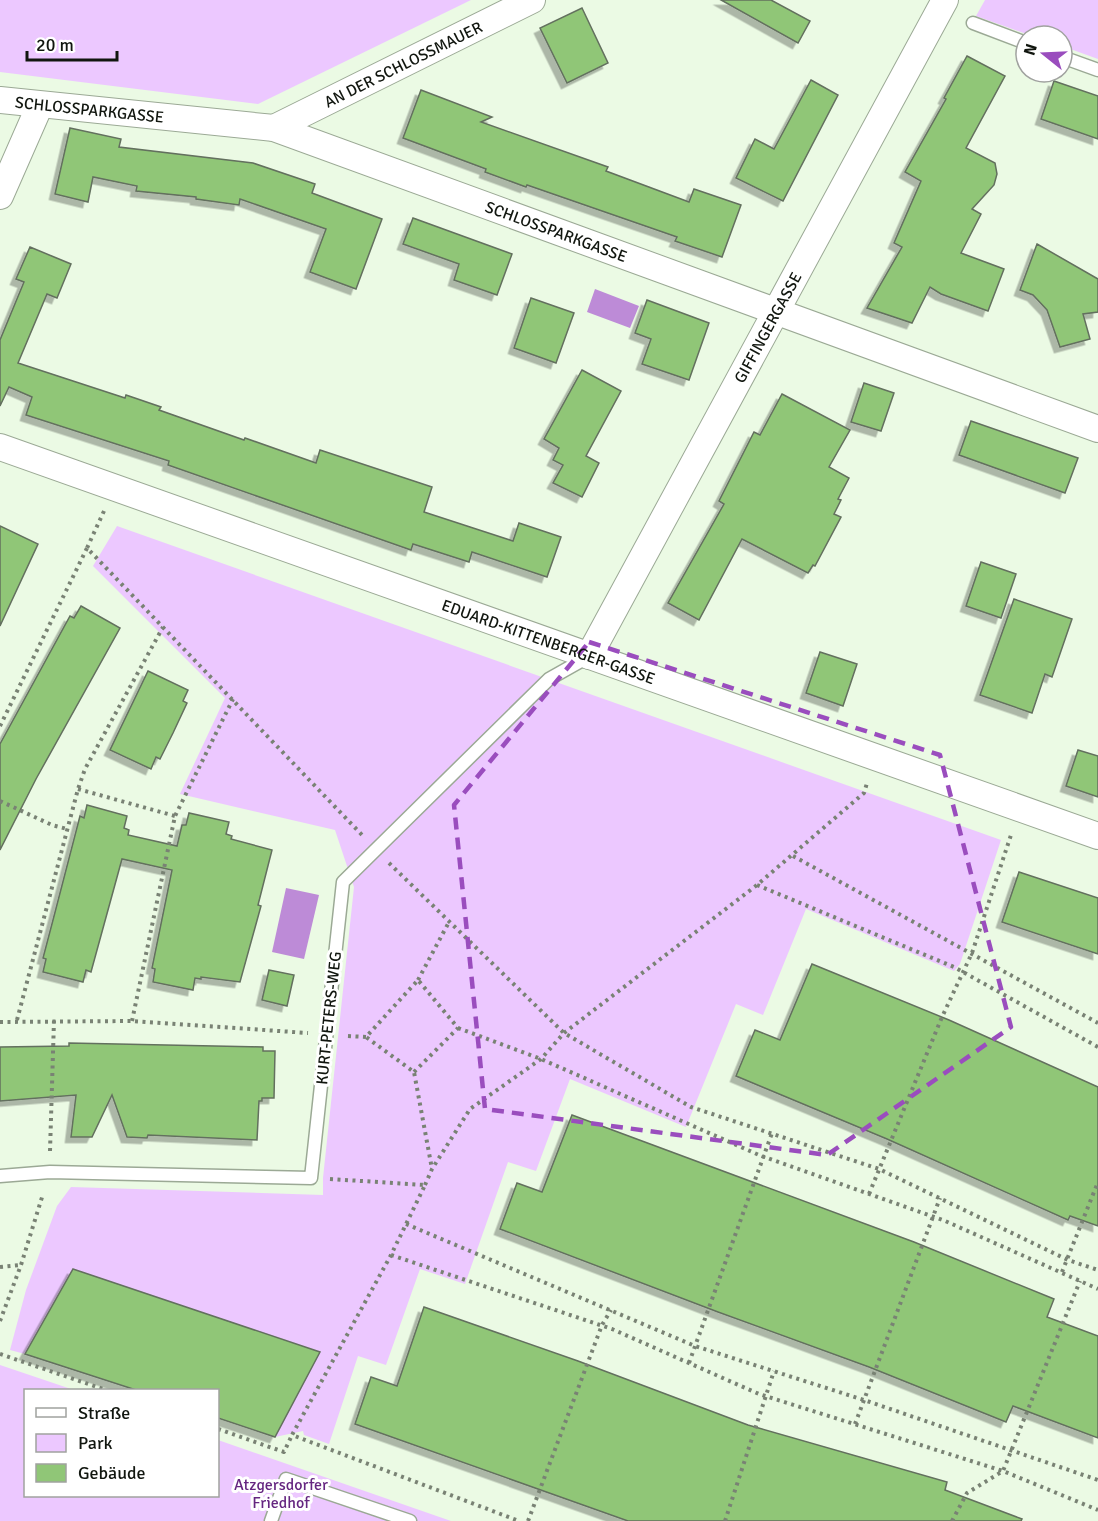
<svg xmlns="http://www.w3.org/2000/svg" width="1098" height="1521" font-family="Signika,sans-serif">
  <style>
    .green { fill: #ecc8ff }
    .water { fill: #bd8bd7 }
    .building { fill: #90c677; stroke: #63705e; stroke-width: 1.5; filter: url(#shadow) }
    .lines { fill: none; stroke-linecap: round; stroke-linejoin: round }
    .service-casing { stroke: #9ba995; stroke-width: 15 }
    .minor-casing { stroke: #9ba995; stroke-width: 28 }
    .path { stroke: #798274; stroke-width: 4; stroke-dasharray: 3 4.5; stroke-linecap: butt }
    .service { stroke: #fff; stroke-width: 12 }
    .minor { stroke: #fff; stroke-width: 26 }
    .marked { fill: none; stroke: #9a4dbe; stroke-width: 4.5; stroke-dasharray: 12 8; stroke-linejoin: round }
    .labels { text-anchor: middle; stroke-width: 6; stroke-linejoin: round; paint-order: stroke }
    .street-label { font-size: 16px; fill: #11160f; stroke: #fff }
    .park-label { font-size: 16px; fill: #652680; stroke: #fff }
  </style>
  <defs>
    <filter id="shadow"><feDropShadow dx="-5.5" dy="5.5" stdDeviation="0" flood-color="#0004"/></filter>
  </defs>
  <rect width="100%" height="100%" fill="#ebfae4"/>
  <!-- green -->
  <g class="green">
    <polygon points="0,0 471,0 258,104 0,72"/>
    <polygon points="985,0 1098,0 1098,59 1062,46 1062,36 1032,36 976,16"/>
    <polygon points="117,526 1001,840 960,964 954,971 806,909 763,1015 736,1004 686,1127 570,1079 536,1171 508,1162 465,1284 420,1269 386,1365 358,1356 329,1444 304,1435 303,1431 275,1437 319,1353 25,1354 10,1350 26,1290 57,1206 71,1187 323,1195 323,1178 354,887 335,830 180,794 225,698 93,566"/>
    <polygon points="0,1365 74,1390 26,1390 26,1496 218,1496 218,1440 451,1521 0,1521"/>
  </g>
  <!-- water -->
  <g class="water">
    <polygon points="595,289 639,306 630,328 587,312"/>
    <polygon points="286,888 319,895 304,959 272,952"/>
  </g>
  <!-- building -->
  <g class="building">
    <polygon points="721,0 771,0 810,21 798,43"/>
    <polygon points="582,8 608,63 567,83 540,28"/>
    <polygon points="967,56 1005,76 966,148 995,163 997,174 994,185 972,209 981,214 961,253 1004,269 988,311 941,294 930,287 912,323 867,308 902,247 894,243 921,181 905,172 946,99 944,98"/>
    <polygon points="811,80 838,95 783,201 736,178 755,139 774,149"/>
    <polygon points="1054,81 1098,96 1098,139 1041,119"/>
    <polygon points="421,90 492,117 481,122 608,167 606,171 689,202 694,189 741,205 722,257 675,241 677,237 527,185 526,187 485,172 486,169 403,138"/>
    <polygon points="70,128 121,139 119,147 253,163 315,184 312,193 382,219 356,289 310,272 326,229 240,199 239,205 196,199 196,197 136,191 137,186 93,177 88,202 55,194"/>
    <polygon points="413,218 512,254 497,295 454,280 459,264 403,244"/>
    <polygon points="1037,244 1098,279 1098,312 1083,314 1090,339 1060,347 1047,310 1033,295 1020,290"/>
    <polygon points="30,247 71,264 57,298 47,294 18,363 125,398 126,395 161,407 159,410 244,440 245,438 316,463 320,450 432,487 424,512 513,541 519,523 561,537 547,577 472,552 469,562 413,544 411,550 168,465 169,461 26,415 32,397 9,387 0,406 0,340 24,282 16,279"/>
    <polygon points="531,298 574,313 556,363 514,348"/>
    <polygon points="647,300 709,323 689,380 642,364 651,339 635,333"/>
    <polygon points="582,370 621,391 586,456 599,463 582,497 553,483 563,465 553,460 559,448 544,439"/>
    <polygon points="864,383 894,393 881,431 851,422"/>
    <polygon points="782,394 850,430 829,467 849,478 838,499 841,500 834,514 841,517 815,566 813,565 808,573 742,539 699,620 668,603 724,504 719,501 754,432 760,435"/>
    <polygon points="971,421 1078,458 1065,493 959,455"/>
    <polygon points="0,526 38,544 0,626"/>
    <polygon points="981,562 1016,574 1001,618 966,606"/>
    <polygon points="1014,599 1072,619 1052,677 1045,674 1032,713 980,695"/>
    <polygon points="81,606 120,628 36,779 0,850 0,744 70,616 74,618"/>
    <polygon points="820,652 857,664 843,706 806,693"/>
    <polygon points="148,671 188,690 183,701 187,703 173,733 160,759 156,757 151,769 110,750"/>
    <polygon points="1078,750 1098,756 1098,797 1066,786"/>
    <polygon points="87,805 127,816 124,828 129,830 128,835 177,846 182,825 186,825 189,813 229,822 226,834 232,836 231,839 272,850 258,905 261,906 240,982 201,977 201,979 195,978 193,990 153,982 155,969 152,968 172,870 122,859 91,972 86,970 83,982 43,972 46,959 43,958 53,920 80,816 84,818"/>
    <polygon points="1019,872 1098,898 1098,954 1002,922"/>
    <polygon points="812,964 949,1020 1098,1087 1098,1226 1070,1216 1068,1220 887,1139 736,1076 755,1030 780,1040"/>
    <polygon points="269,970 294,975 287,1006 262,1000"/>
    <polygon points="69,1043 263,1047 263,1051 275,1051 274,1098 262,1098 262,1101 259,1101 257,1140 148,1135 147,1138 127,1137 112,1095 92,1137 71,1137 76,1095 0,1101 0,1047 69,1046"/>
    <polygon points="572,1115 914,1242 1054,1299 1047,1317 1098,1336 1098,1438 1013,1406 1006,1422 869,1367 718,1312 500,1229 517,1183 542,1192"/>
    <polygon points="73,1269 320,1352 275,1437 218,1418 218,1390 136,1390 25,1354"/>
    <polygon points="424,1307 578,1361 748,1425 947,1482 945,1490 1022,1519 1021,1521 628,1521 355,1424 371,1377 397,1386"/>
  </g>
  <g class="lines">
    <!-- service casing -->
    <g class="service-casing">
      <g id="service">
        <polyline points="973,23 1026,43"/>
        <polyline points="1062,57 1098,70"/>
        <polyline points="0,1176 50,1172 311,1178 343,882 549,679 588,657"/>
        <polyline points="271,1521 286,1479 410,1521"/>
      </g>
    </g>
    <!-- minor casing -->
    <g class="minor-casing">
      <g id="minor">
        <path id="s1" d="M0,100L274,128L1098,429"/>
        <path id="s2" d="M274,128L532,0"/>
        <polyline points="0,196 40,105"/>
        <path id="s3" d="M0,447L1098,836"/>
        <path id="s4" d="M589,656L945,0"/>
      </g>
    </g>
    <!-- path -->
    <g class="path">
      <polyline points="104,511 87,548 363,836"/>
      <polyline points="0,726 87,548"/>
      <polyline points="78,789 175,816"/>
      <polyline points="0,801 52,825 67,829"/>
      <polyline points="793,856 1098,1023"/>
      <polyline points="389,863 564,1033 691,1107 879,1169 1068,1260 1098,1270"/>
      <polyline points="757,885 954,967 1098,1047"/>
      <polyline points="418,980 449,922"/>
      <polyline points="17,1020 78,789 85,769 163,627"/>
      <polyline points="132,1021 175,816 233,699"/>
      <polyline points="0,1022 132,1021 308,1033"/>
      <polyline points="458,1028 541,1059 759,1155 943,1220 1098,1289"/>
      <polyline points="348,1036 366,1037"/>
      <polyline points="414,1072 458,1028 418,980 366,1037 414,1072 432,1169"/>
      <polyline points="50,1151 54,1020"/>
      <polyline points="330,1179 425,1185 391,1255 292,1435 519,1521"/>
      <polyline points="425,1185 432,1169 470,1109 541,1059 564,1033 757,885 864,793 867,783"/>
      <polyline points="869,1194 942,1017 972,953 1011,835"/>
      <polyline points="406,1224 695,1346 864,1400 1098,1480"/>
      <polyline points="391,1255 612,1329 759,1394 1003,1471 1098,1510"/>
      <polyline points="0,1267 21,1265"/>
      <polyline points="1062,1272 1098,1182"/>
      <polyline points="0,1321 21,1265 43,1194"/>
      <polyline points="0,1354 106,1390"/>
      <polyline points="689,1363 772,1133"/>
      <polyline points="855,1424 940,1198"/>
      <polyline points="218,1429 284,1452 292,1435"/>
      <polyline points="528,1521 602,1325 611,1310"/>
      <polyline points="725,1521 774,1371"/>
      <polyline points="952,1521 967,1493 1003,1471 1080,1281"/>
    </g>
    <!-- service -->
    <use href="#service" class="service"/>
    <!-- minor -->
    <use href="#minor" class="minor"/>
  </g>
  <!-- marked area -->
  <path class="marked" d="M589,642L940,755L1011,1027L827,1155L485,1109L454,805Z"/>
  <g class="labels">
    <!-- street labels -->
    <g class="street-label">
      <text dy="6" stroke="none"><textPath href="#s2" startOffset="144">AN DER SCHLOSSMAUER</textPath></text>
      <text dy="6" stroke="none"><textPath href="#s1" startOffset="90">SCHLOSSPARKGASSE</textPath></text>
      <text dy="6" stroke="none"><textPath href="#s1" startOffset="576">SCHLOSSPARKGASSE</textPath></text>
      <text dy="6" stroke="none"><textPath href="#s4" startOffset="374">GIFFINGERGASSE</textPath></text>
      <text dy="6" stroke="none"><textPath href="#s3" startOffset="582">EDUARD-KITTENBERGER-GASSE</textPath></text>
      <text transform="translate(328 1018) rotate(-84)" y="6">KURT-PETERS-WEG</text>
    </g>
    <!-- park labels -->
    <g class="park-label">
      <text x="281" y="1490">Atzgersdorfer<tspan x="281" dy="18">Friedhof</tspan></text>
    </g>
  </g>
  <!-- legend -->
  <rect x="24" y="1389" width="195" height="108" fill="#ffffff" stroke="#a0a29f" stroke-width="1.5"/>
  <rect x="36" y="1408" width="30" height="9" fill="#ffffff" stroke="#a0a29f" stroke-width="1.5"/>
  <text x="78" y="1419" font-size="18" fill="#11160f">Straße</text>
  <rect x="36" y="1434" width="30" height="18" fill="#ecc8ff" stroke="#a0a29f" stroke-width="1.5"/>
  <text x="78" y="1449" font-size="18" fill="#11160f">Park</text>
  <rect x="36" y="1464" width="30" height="18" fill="#90c677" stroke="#a0a29f" stroke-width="1.5"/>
  <text x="78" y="1479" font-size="18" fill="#11160f">Gebäude</text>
  <!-- north arrow -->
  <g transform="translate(1044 54) rotate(288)"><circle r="28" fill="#ffffff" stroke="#a0a29f" stroke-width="1.5"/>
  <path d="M0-4.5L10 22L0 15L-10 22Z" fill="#9a4dbe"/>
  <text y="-9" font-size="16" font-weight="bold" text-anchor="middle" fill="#11160f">N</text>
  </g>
  <!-- scale -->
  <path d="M27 51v9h90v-9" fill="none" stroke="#11160f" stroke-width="3"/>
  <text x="36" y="51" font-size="18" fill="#11160f" stroke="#ffffff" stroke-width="4.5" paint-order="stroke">20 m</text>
</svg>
